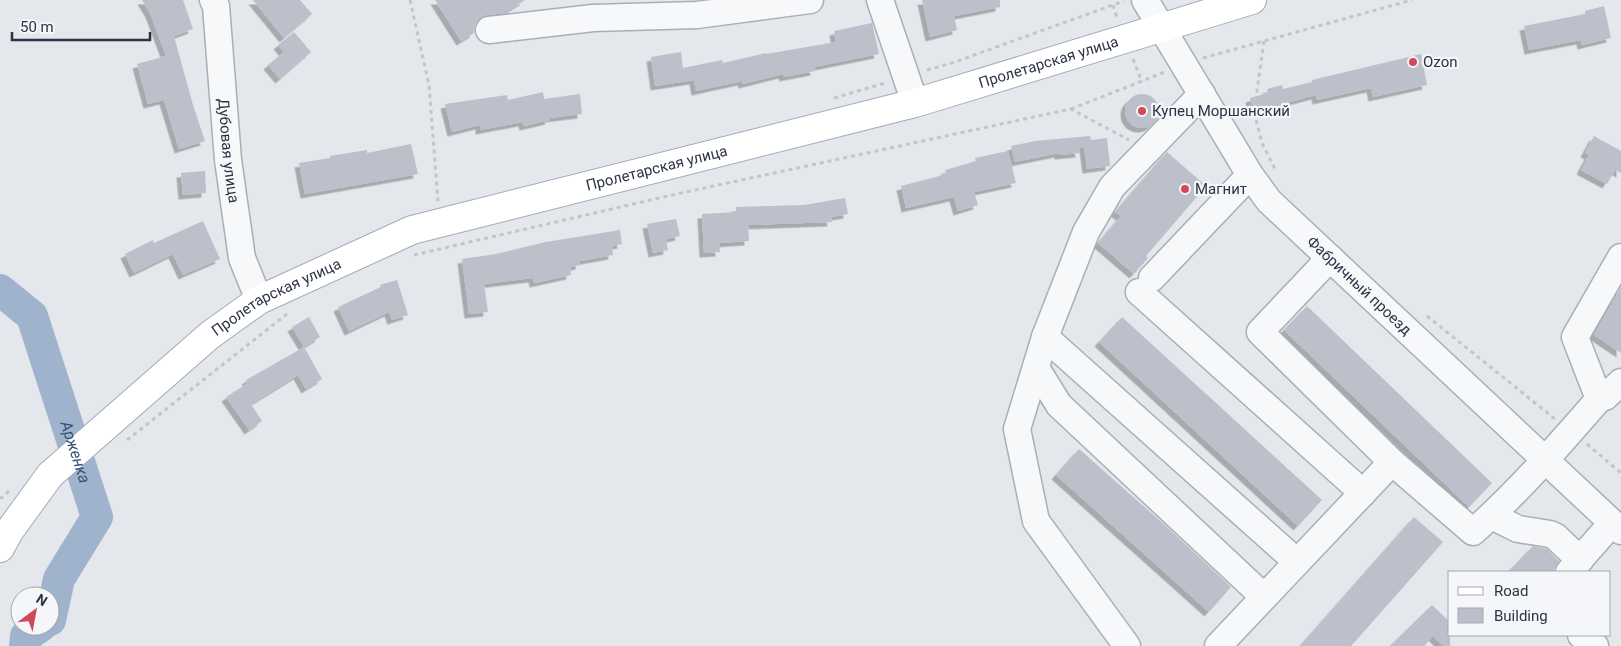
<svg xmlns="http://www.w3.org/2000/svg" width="1621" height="646" font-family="Roboto,sans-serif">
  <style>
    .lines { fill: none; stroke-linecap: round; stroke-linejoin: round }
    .river { stroke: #9fb4cc; stroke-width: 32 }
    .building { fill: #bbc0ca; filter: url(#shadow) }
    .minor-casing { stroke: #a9aeb7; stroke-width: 29 }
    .major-casing { stroke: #a3abb8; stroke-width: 30 }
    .path { stroke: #c2c5cb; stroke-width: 3; stroke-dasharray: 4 4; stroke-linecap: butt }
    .minor { stroke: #f7f8fa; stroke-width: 26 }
    .major { stroke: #fff; stroke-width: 28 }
    .poi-dot { fill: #d1495b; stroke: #f4f6f9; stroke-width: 2 }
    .labels { text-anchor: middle; stroke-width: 4.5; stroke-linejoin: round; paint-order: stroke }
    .street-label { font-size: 15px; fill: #2b3445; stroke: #f4f6f9 }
    .poi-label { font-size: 15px; fill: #2b3445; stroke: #f4f6f9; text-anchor: start }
    .water-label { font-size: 16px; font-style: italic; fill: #34527a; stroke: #f4f6f9 }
  </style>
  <defs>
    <filter id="shadow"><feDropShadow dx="-4.5" dy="4.5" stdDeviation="0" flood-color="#0004"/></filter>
  </defs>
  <rect width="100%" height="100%" fill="#e4e7ec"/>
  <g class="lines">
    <!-- river -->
    <g class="river">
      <path id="s1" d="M0,290L32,316L97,517L59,579L50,620"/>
      <polyline points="25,646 26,636 41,626"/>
    </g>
  </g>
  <!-- building -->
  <g class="building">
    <polygon points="142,0 183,0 193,29 174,36 193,105 205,141 179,149 164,100 148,104 137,64 166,56 150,13"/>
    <polygon points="253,0 300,0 312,14 284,38"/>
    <polygon points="435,0 525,0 505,13 487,15 480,18 475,25 474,33 461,41"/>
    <polygon points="922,0 1000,0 1000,7 954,16 957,30 930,37"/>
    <polygon points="1604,6 1611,38 1582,45 1581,40 1529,50 1524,26 1585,14 1585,11"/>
    <polygon points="872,23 879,54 814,67 815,71 784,77 783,74 743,84 742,81 696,91 694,80 655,86 651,57 681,52 683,68 722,60 723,63 766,53 766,54 836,42 834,31"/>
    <polygon points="294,32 311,52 280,79 268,65 284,52 278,45"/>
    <polygon points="1421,54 1427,85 1373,97 1371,88 1317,100 1316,95 1286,103 1288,109 1273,113 1271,106 1254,111 1250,98 1268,93 1267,89 1282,85 1283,89 1312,82 1312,80"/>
    <polygon points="543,92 544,99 580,94 582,114 549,118 550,120 524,126 523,122 480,130 480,125 452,132 445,104 507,95 508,100"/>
    <circle cx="1142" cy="111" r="17"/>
    <polygon points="1090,136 1091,140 1107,138 1110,166 1087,169 1084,147 1079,148 1080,153 1059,155 1059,153 1015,162 1011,146 1035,141"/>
    <polygon points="1594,136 1621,151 1621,173 1615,170 1607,184 1581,170 1589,155 1585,153"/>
    <polygon points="411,144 418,174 305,194 299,163 330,158 330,156 367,150 367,153"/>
    <polygon points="1008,151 1016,183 974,192 978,205 958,211 954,197 906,208 901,186 947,174 945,170 976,161 975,158"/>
    <polygon points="1167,152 1206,186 1146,256 1148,258 1134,274 1098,243 1121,216 1115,212"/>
    <polygon points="205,171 206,193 183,195 181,173"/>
    <polygon points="845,198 848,214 831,217 832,222 748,225 749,241 719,243 720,252 704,253 702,214 736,212 736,207 804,205"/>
    <polygon points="676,219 680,236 666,239 668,250 653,253 647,224"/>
    <polygon points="203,221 220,259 183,275 173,254 134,273 125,254 153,240 154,243"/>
    <polygon points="620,230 622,244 612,246 613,255 580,261 580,265 570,267 571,275 534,283 533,278 484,284 488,312 469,314 462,259 496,254 546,242"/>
    <polygon points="397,280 408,315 392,320 389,312 349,331 338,307 381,287 380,285"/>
    <polygon points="1621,287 1621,353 1594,335"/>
    <polygon points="1307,306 1492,483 1469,507 1284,330"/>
    <polygon points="309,317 320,337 304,347 292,327"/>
    <polygon points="1122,317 1322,500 1298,526 1099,342"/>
    <polygon points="304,347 322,379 306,389 298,375 251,404 262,421 249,430 226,397 248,383 246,380"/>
    <polygon points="1079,449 1166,526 1231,587 1209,612 1056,475"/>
    <polygon points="1414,517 1443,542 1351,646 1300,646"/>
    <polygon points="1533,546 1547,549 1559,561 1554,569 1554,572 1508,572"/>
    <polygon points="1432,605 1450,622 1450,646 1443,646 1433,636 1424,646 1390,646"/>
  </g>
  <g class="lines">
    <!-- minor casing -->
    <g class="minor-casing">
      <g id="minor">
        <path id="s2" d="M213,0L216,6L228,160L242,258L259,300"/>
        <polyline points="880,0 915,103"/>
        <path id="s3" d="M1145,0L1250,175L1269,201L1621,531"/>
        <polyline points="489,30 593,18 697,15 810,0"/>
        <polyline points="1330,258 1260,332 1392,462"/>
        <polyline points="1152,278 1250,175"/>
        <polyline points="1139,292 1363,493"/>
        <polyline points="1045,337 1297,562"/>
        <polyline points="1036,368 1059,405 1264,597"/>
        <polyline points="1599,399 1575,337 1621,257"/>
        <polyline points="1494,513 1500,520 1518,529 1550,534 1556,537 1580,560"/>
        <polyline points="1569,572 1612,523"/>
        <polyline points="1581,635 1595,646"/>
        <polyline points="1127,646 1036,521 1017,429 1045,337 1086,232 1112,187 1202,94"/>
        <path d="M1218,646L1392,462L1473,532C1519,491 1559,445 1599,399L1605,397L1621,382"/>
      </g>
    </g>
    <!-- major casing -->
    <g class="major-casing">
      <g id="major">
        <path id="s4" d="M0,548L10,530L50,475L210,335L259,300L412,230L915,103L1252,0"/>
      </g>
    </g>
    <!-- path -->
    <g class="path">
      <polyline points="410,0 429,85 438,201"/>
      <polyline points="1113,5 1117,18"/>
      <polyline points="1264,41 1254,112 1262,143 1276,171"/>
      <polyline points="1203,58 1412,0"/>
      <polyline points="1133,59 1142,82"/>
      <polyline points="927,70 952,63 1124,1"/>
      <polyline points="834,98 885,83"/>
      <polyline points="1071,109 1165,72"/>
      <polyline points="414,255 672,195 1071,109 1129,140"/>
      <polyline points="1427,316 1555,419"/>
      <polyline points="127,440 287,314"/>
      <polyline points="1587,444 1621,473"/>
      <polyline points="0,499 9,491"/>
    </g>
    <!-- minor -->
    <use href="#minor" class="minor"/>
    <!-- major -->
    <use href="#major" class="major"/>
  </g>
  <!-- markers -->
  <g class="poi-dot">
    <circle cx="1413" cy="62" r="5"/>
    <circle cx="1142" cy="111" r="5"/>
    <circle cx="1185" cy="189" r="5"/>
  </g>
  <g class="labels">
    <!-- street labels -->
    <g class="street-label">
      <text dy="5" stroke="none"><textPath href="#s4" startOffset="1188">Пролетарская улица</textPath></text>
      <text dy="5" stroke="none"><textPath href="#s2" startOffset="152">Дубовая улица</textPath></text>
      <text dy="5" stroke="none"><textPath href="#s4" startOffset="782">Пролетарская улица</textPath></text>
      <text dy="5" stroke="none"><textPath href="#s3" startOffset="360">Фабричный проезд</textPath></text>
      <text dy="5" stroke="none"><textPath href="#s4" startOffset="378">Пролетарская улица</textPath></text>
    </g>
    <!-- poi labels -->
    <g class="poi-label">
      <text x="1423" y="67">Ozon</text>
      <text x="1152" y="116">Купец Моршанский</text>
      <text x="1195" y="194">Магнит</text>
    </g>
    <!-- water labels -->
    <g class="water-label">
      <text dy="6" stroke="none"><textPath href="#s1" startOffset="184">Арженка</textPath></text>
    </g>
  </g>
  <!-- legend -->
  <rect x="1448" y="571" width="162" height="65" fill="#f4f6f9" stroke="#a4a8b1"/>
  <rect x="1458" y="587" width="25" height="8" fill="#ffffff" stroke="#a4a8b1"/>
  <text x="1494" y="596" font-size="15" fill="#2b3445">Road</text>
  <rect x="1458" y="608" width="25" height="15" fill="#bbc0ca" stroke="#a4a8b1"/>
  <text x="1494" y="621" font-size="15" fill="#2b3445">Building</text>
  <!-- north arrow -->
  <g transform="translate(35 611) rotate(32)"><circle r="24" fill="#f4f6f9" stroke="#a4a8b1"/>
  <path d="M0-4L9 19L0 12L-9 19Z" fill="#d1495b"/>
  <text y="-8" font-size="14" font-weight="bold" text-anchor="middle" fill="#2b3445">N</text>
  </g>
  <!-- scale -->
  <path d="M12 32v8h138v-8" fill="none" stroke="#2b3445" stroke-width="2.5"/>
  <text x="20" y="32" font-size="15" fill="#2b3445" stroke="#f4f6f9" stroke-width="4" paint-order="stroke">50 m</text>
</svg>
